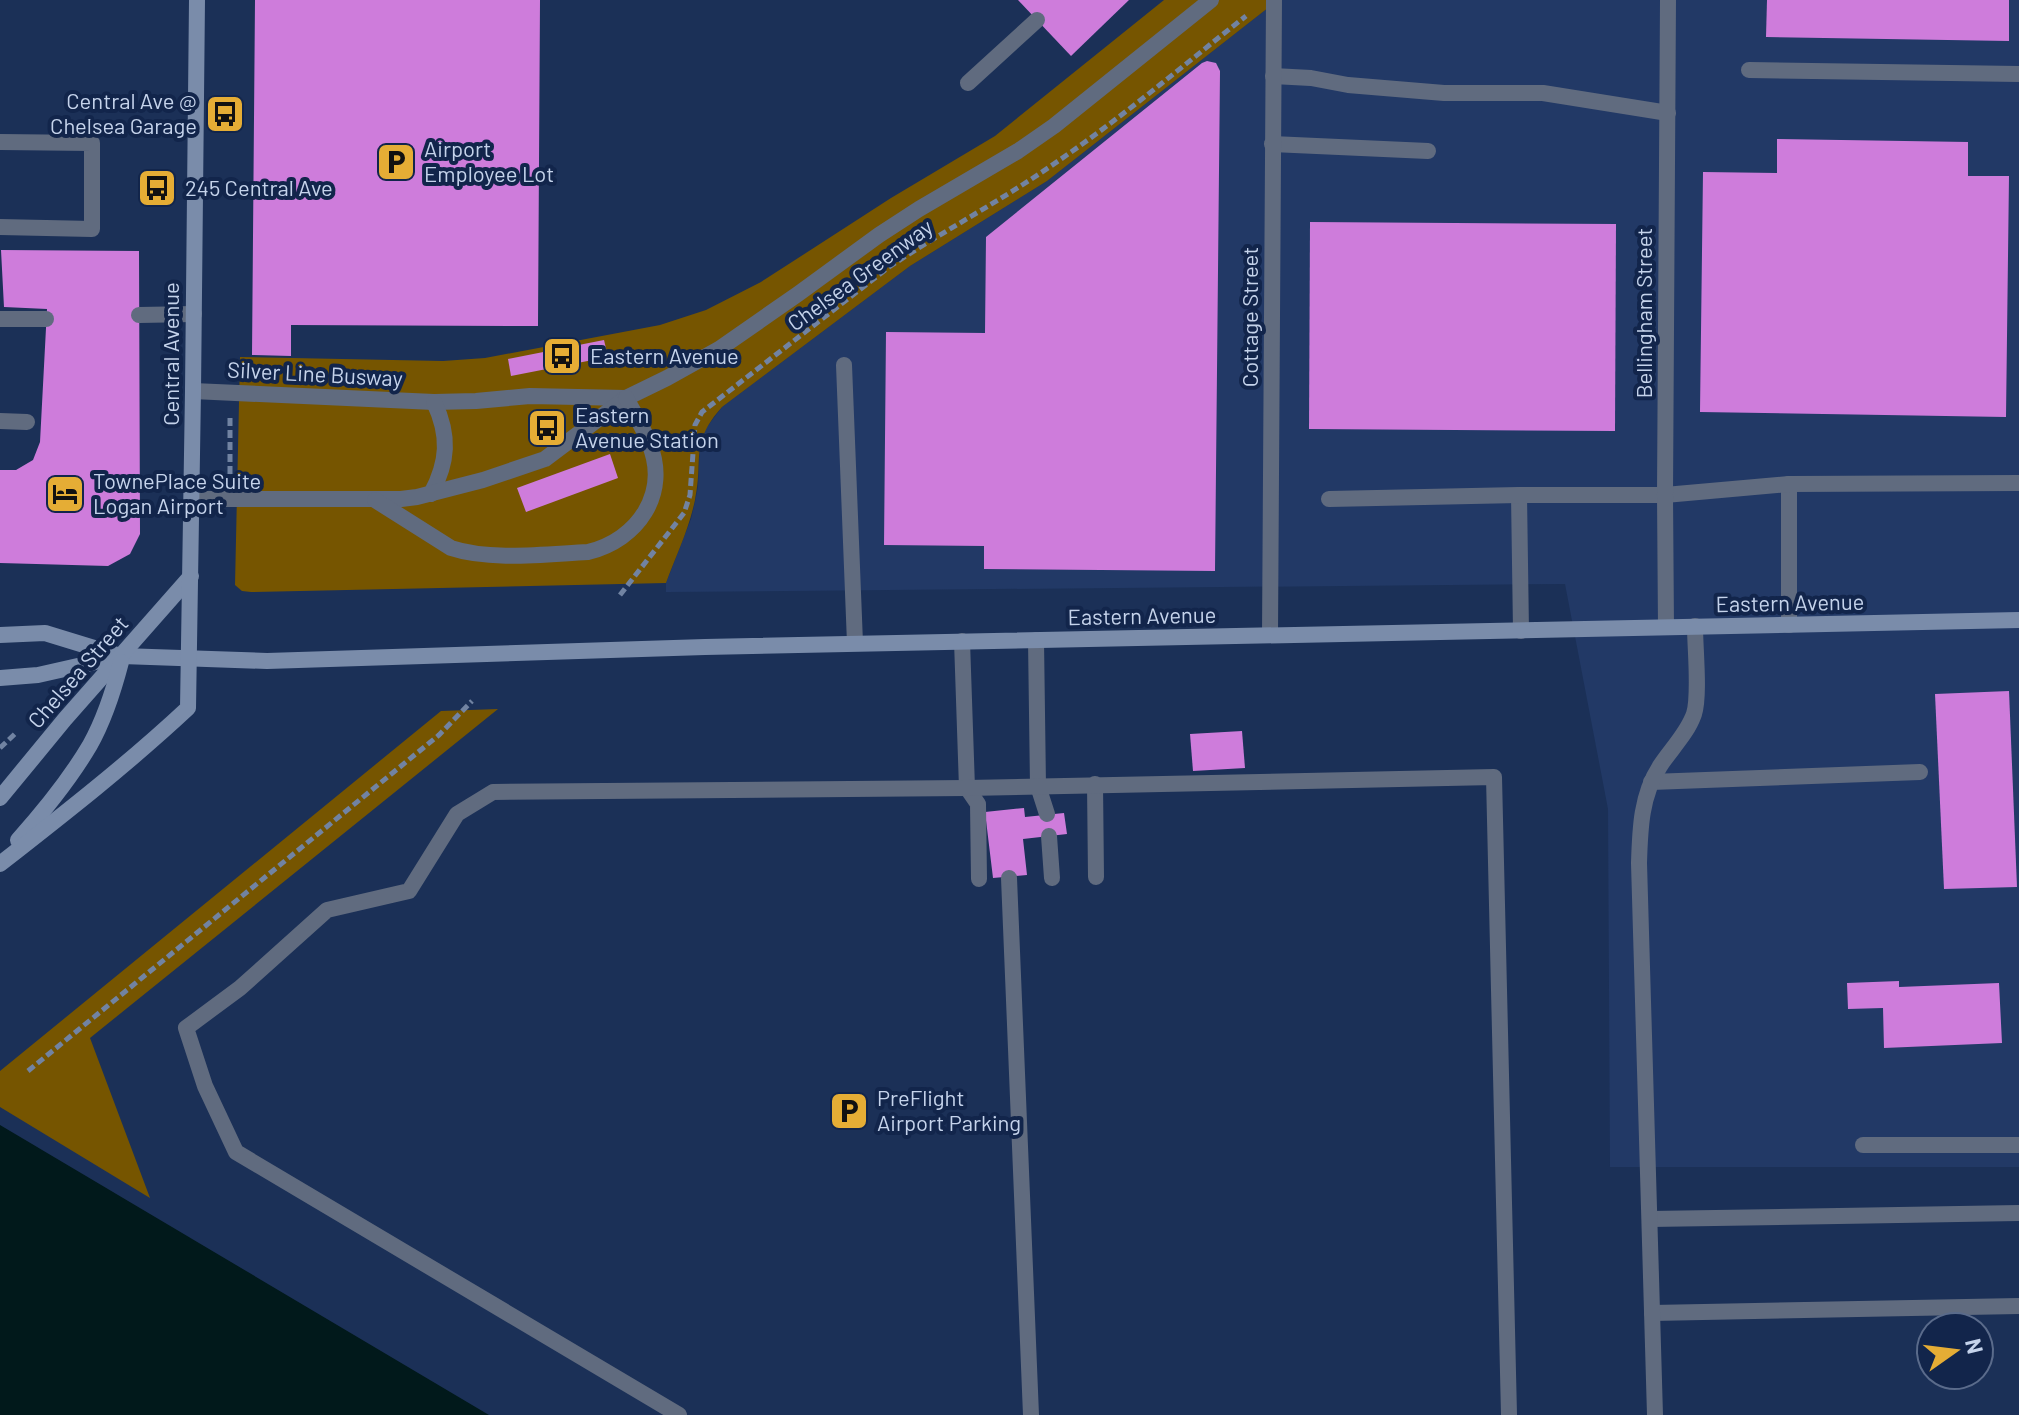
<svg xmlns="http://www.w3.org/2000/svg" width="2019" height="1415" font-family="Barlow,sans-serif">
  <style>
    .built { fill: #223966 }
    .green { fill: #765500 }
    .water { fill: #01191b }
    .building { fill: #ce7cdb }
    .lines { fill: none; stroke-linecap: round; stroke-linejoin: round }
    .path { stroke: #7183a2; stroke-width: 5; stroke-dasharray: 8 4; stroke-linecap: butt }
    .lane { stroke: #606b7f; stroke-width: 16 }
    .street { stroke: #606b7f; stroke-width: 16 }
    .secondary { stroke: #7a8caa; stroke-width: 16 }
    .labels { text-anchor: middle; stroke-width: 8; stroke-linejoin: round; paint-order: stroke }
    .poi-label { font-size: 22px; fill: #c5d3eb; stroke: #12254b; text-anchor: start }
    .street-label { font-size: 22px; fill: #c5d3eb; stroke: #12254b }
  </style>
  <rect width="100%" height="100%" fill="#1b3057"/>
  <!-- built -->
  <polygon class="built" points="1278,0 2019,0 2019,1167 1610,1167 1608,809 1565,584 666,592 666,583 691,519 695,502 698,487 700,443 704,431 722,407 910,266 1047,181"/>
  <!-- green -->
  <g class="green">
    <path d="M1164,0H1278L1047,181L910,266L722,407C689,444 704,459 695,500C689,529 676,556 666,583L251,592L242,591L235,585L240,357L443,361L485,358L660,325L706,310L761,282L891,198L995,136Z"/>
    <polygon points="498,709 90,1038 150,1198 0,1107 0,1071 441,711"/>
  </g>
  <!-- water -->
  <polygon class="water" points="0,1125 489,1415 0,1415"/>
  <!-- building -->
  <g class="building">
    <polygon points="255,0 540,0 538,326 291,325 291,356 252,355"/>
    <polygon points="1018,0 1129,0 1071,56"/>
    <polygon points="1767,0 2009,0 2009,41 1766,37"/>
    <polygon points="1207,61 1216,63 1220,71 1215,571 984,569 984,546 884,545 886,332 985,333 986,237 1202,63"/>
    <polygon points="1777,139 1968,142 1968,176 2009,176 2006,417 1700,412 1703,172 1777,173"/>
    <polygon points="1310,222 1616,224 1615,431 1309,429"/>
    <polygon points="1,250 139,251 140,534 130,554 108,566 0,563 0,470 16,470 33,460 40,442 47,309 4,307"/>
    <polygon points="604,340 608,357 511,376 508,359"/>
    <polygon points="610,454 618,478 526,512 517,488"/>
    <polygon points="2009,691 2017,887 1944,889 1935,694"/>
    <polygon points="1242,731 1245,768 1193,771 1190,734"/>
    <polygon points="1024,808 1025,817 1064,813 1067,834 1023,839 1027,875 993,878 985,812"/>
    <polygon points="1899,981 1899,987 1999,983 2002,1043 1884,1048 1883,1008 1848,1009 1847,983"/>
  </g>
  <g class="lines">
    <!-- path -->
    <g class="path">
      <polyline points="230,474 230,416"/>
      <path d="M620,595L684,513L690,495L695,425L702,412L889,267C945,230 1006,198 1061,159C1125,115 1185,64 1246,16"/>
      <polyline points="0,748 17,732"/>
      <polyline points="28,1071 439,735 472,701"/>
    </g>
    <!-- lane -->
    <g class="lane">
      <polyline points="1749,70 2019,74"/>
      <polyline points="1273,76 1311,78 1348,85 1444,93 1543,93 1668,113"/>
      <polyline points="968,83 1037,20"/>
      <polyline points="0,142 92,143 92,229 0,227"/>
      <polyline points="1272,144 1428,151"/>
      <polyline points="139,315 194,314"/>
      <polyline points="0,319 46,319"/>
      <polyline points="844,365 855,643"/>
      <polyline points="193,391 434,402 476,401 530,396 626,398"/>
      <polyline points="0,421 27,422"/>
      <polyline points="1789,484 1789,625"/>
      <path d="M431,494C448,462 450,436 434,402"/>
      <polyline points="1519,495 1521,631"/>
      <polyline points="192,499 401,499 417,497 483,480 545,459 626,398 667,378 719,349 798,294 879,235 919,209 1018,151 1054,126 1211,0"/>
      <polyline points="1329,499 1519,495 1665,495 1789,484 2019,483"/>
      <path d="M375,500L451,548C490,561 546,554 588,552C638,540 670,493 649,443C643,427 634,413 626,398"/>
      <polyline points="1036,640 1038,786 1047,814"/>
      <polyline points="962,641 967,788 978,804 979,879"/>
      <polyline points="1651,782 1920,772"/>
      <polyline points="1095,784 1096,877"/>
      <polyline points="1049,836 1052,878"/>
      <polyline points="1009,878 1031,1415"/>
      <polyline points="1863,1145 2019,1145"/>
      <polyline points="1650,1219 2019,1213"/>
      <polyline points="1652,1313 2019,1306"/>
      <polyline points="679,1415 236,1152 205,1086 186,1028 240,988 327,910 409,891 457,814 493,792 967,788 1494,777 1509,1415"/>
      <path d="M1655,1415L1639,863C1640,829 1641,795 1660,766C1671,749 1687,734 1694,714C1700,695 1695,649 1695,626"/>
    </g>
    <!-- street -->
    <g class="street">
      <polyline points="1666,627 1665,495 1668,0"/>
      <polyline points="1270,635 1274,0"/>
    </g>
    <!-- secondary -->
    <g class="secondary">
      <polyline points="0,635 45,633 120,656"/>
      <polyline points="0,678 38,675 122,656 267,661 705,647 2019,620"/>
      <polyline points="0,798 65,719 191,576"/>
      <path d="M18,840C44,811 70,779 90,745C104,720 114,689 121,662"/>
      <path d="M0,864C64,814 128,764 188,708L193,391L197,0"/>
    </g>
  </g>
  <!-- icons -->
  <defs>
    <g id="bus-square" transform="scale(2)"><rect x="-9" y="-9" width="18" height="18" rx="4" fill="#e5ad35" stroke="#12254b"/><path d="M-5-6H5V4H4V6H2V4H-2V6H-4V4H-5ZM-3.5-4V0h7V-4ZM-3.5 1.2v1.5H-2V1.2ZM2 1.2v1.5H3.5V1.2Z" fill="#111"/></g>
    <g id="parking-square" transform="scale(2)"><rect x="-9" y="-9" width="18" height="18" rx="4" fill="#e5ad35" stroke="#12254b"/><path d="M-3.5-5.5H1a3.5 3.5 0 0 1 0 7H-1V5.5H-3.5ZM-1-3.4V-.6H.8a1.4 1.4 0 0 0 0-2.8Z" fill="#111"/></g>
    <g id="hotel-square" transform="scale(2)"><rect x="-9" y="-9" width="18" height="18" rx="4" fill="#e5ad35" stroke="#12254b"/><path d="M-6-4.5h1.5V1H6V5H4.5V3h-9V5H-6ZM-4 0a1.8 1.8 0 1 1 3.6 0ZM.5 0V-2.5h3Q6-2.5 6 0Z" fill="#111"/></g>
  </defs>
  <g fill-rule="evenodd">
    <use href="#bus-square" x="225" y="114"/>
    <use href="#parking-square" x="396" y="162"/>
    <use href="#bus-square" x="157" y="188"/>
    <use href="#bus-square" x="562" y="356"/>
    <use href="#bus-square" x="547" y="428"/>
    <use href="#hotel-square" x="65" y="494"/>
    <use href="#parking-square" x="849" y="1111"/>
  </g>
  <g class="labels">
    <!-- poi labels -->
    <g class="poi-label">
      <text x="197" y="109" text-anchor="end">Central Ave @<tspan x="197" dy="25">Chelsea Garage</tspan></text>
      <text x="424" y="157">Airport<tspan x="424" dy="25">Employee Lot</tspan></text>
      <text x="185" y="196">245 Central Ave</text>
      <text x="590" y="364">Eastern Avenue</text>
      <text x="575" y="423">Eastern<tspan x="575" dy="25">Avenue Station</tspan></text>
      <text x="93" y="489">TownePlace Suite<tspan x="93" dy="25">Logan Airport</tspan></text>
      <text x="877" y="1106">PreFlight<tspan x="877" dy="25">Airport Parking</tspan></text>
    </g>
    <!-- street labels -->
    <g class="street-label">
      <text transform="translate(860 275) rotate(-36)" y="8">Chelsea Greenway</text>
      <text transform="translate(1644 313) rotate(-90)" y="8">Bellingham Street</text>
      <text transform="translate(1250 317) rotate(-90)" y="8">Cottage Street</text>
      <text transform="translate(171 354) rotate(-90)" y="8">Central Avenue</text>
      <text transform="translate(315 374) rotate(3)" y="8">Silver Line Busway</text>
      <text transform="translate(1790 603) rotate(-1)" y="8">Eastern Avenue</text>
      <text transform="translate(1142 616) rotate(-1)" y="8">Eastern Avenue</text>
      <text transform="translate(78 672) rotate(-49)" y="8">Chelsea Street</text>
    </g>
  </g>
  <!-- north arrow -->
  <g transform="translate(1955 1351) rotate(76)"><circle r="38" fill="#12254b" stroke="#5a6b8b" stroke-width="2"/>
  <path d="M0-6L14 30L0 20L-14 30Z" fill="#e5ad35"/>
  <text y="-12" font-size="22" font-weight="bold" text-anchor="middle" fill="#c5d3eb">N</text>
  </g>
</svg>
